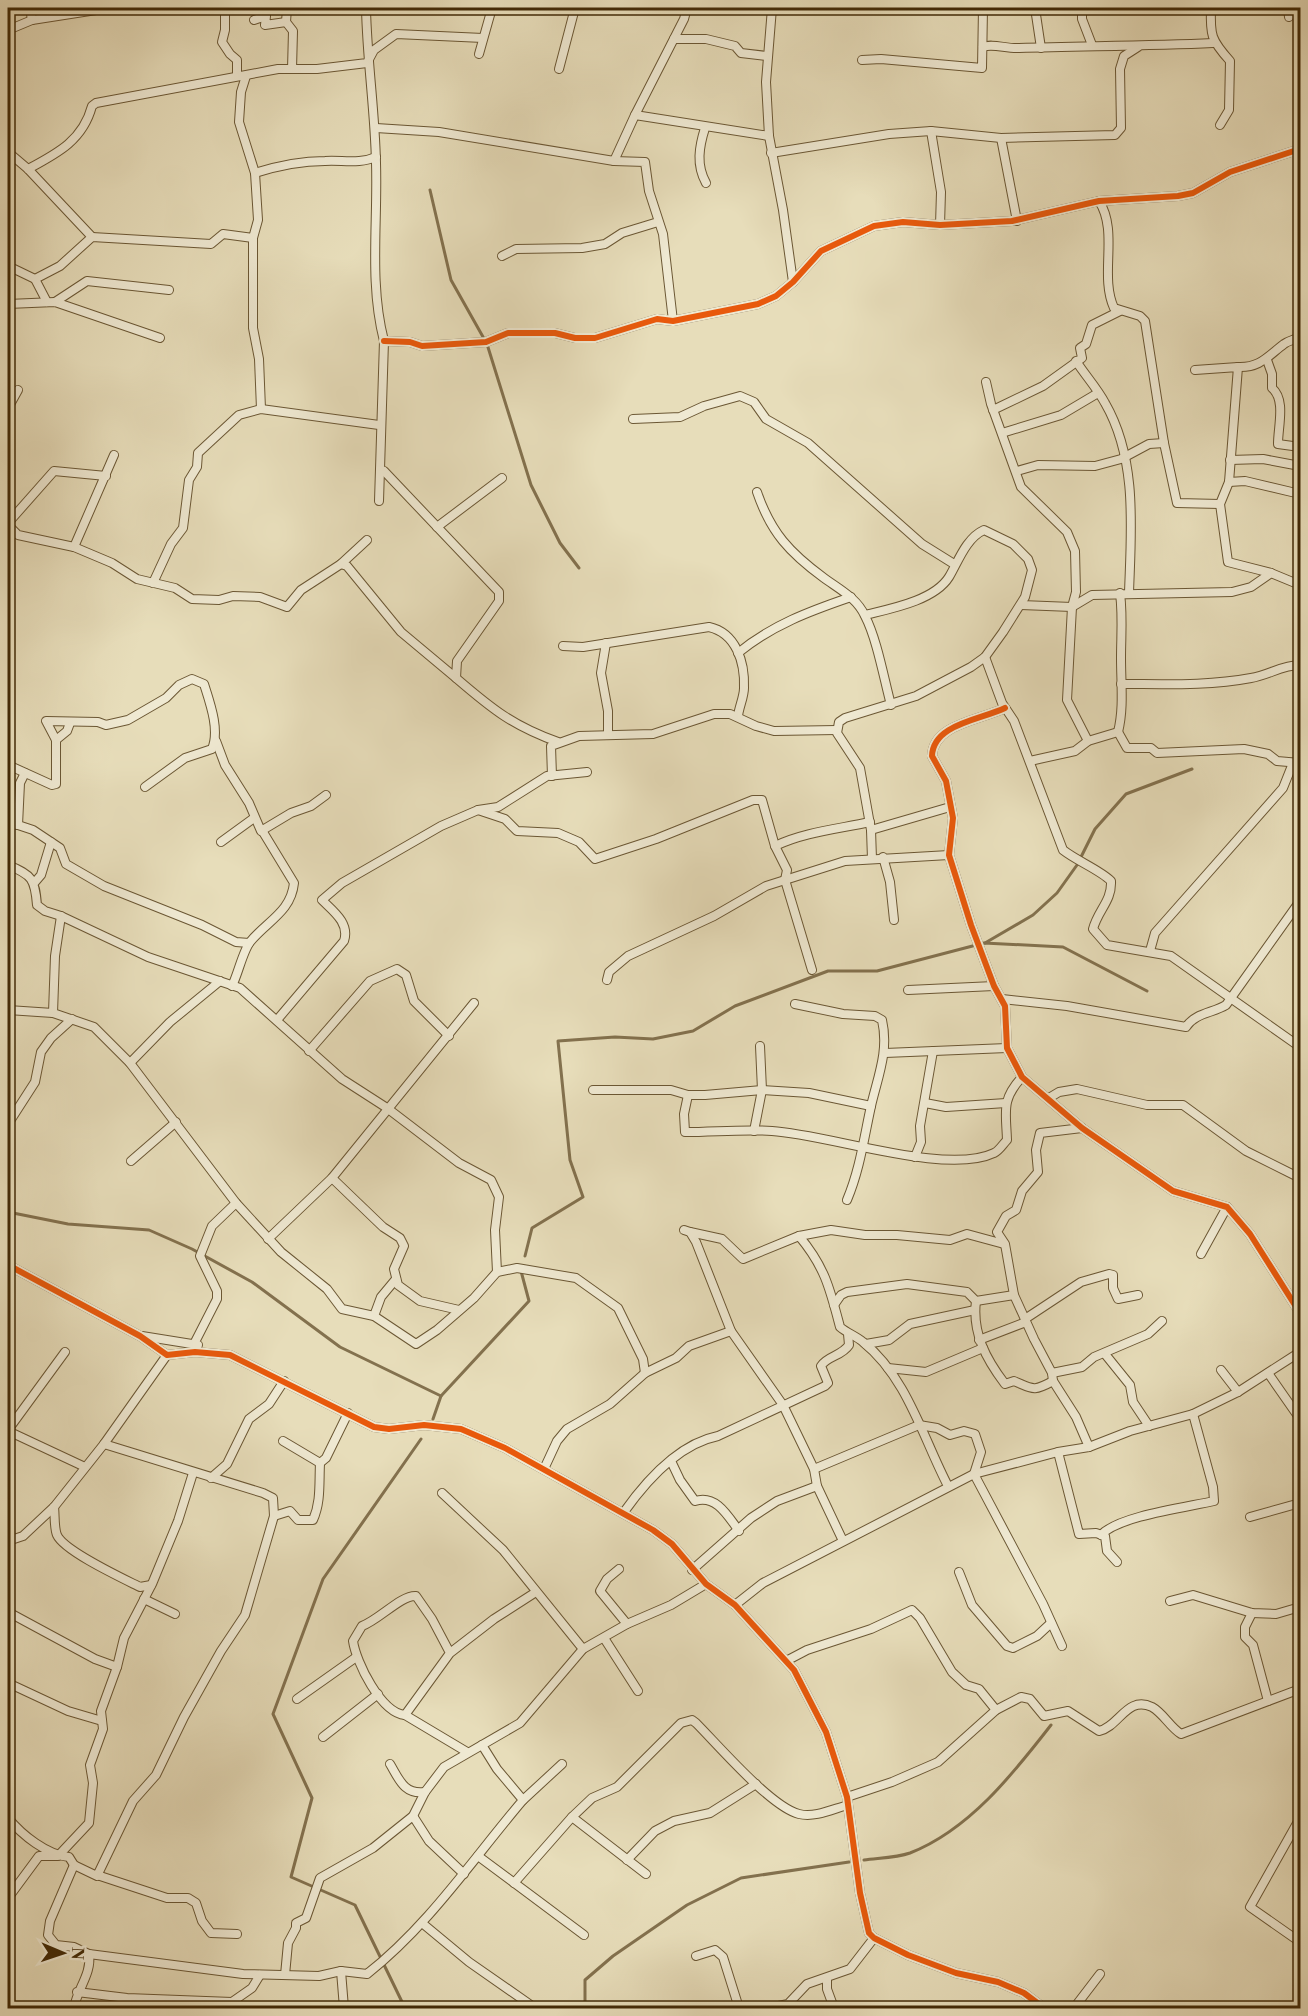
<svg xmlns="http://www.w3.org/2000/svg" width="1308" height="2016" font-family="'Libre Bodoni',serif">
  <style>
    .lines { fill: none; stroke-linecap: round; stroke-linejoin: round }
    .stream { stroke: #83714e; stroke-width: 3 }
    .street-casing { stroke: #6b5734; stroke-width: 10 }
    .street { stroke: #efe9d2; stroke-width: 8 }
    .cycleway-casing { stroke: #efe9d2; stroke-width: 10 }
    .cycleway { stroke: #e8590c; stroke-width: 6 }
  </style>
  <rect width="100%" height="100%" fill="#e7ddba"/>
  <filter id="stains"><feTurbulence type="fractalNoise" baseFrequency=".00333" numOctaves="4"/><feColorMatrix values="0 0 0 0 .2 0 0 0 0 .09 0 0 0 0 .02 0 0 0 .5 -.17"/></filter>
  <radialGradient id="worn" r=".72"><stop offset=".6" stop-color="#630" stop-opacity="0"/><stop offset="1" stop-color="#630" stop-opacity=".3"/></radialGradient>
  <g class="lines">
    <!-- stream -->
    <g class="stream">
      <polyline points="430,190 451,280 487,344 531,485 560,543 579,568"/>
      <polyline points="985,943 1033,915 1057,893 1077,865 1095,829 1126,794 1192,769"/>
      <polyline points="8,1212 68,1224 149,1230 192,1249 252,1282 340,1347 441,1396"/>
      <polyline points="525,1256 532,1228 583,1197 570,1160 558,1041 615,1037 653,1039 693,1031 735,1006 828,971 877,971 984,943 1063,947 1147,991"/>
      <polyline points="433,1419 441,1396 529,1301 521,1271"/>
      <path d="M864,1860C878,1858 896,1858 910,1853C969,1830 1013,1774 1051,1725"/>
      <polyline points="405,2008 355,1905 291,1877 312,1798 273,1714 323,1579 421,1439"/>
      <polyline points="585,2008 585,1980 613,1956 687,1905 741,1878 849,1862"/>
    </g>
    <!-- street casing -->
    <g class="street-casing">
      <g id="street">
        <polyline points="30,8 32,20"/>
        <polyline points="225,8 225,30 222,42 230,54 237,60 237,75"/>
        <polyline points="287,8 286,22 293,31 292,69"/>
        <path d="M366,8C367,60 375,111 376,163C378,223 369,283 384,341L379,501"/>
        <polyline points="772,8 766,82 769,136 783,210 793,282"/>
        <polyline points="1035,8 1041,48"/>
        <polyline points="1082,8 1082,19 1092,45"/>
        <path d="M1211,8C1210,35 1211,40 1230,61L1229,110L1220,125"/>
        <polyline points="1288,8 1289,17"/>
        <polyline points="983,10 1035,9"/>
        <polyline points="254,20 266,16 265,25 286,22"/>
        <polyline points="8,30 32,20 109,8"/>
        <polyline points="674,39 706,39 735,46 741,53 767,56"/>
        <path d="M983,47C992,43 1007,49 1019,48C1084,46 1148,46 1213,43"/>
        <polyline points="479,54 492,8"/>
        <polyline points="862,60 881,59 982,68 983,8"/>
        <polyline points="559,69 575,8"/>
        <polyline points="246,76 241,92 239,122 255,173 258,220 253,238 253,328 259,359 261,409"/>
        <polyline points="635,115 684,19 687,8"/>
        <polyline points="376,128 439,132 614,161 635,115 769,136"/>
        <path d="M705,128C699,147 696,165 706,183"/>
        <polyline points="931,131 941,192 940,225"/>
        <polyline points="1001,138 1017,221"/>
        <polyline points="8,152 28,169 92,237"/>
        <polyline points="771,153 889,134 931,131 1001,138 1115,135 1121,128 1120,69 1124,56 1138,47"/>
        <polyline points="614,161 645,162 649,191 663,234 673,321"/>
        <path d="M28,169C58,153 83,140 92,106L96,103L278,69H317L367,63L374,50L396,34L483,38"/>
        <path d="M255,173C277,166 301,161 325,161C343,160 360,164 376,157"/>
        <path d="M1099,201C1119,232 1099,275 1114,308L1140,316L1145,321L1164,443L1177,503L1220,504"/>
        <polyline points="502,256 516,249 582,248 605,244 622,233 658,222"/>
        <polyline points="8,266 35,279"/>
        <polyline points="47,302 35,279 60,266 92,237 211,244 223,234 253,238"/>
        <polyline points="55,302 87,281 169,290"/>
        <polyline points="8,304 55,302 160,338"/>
        <polyline points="384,341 410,342 422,346 486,342 508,333 555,333 575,338 595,338 657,319 673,321 758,304 776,296 793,282 821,251 874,226 903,222 940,225 1012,221 1099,201 1178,196 1193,193 1230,172 1300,149"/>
        <path d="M1267,360L1272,374V388C1286,400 1278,426 1278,444L1300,447"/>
        <path d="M1076,361C1085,375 1097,388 1105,403C1138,460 1131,531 1129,593"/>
        <path d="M1238,367C1260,368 1268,356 1284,344C1289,340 1296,340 1300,336"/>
        <polyline points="1195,370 1238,367 1229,482 1220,504 1228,562 1271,573 1300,585"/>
        <polyline points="986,382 991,404 1021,487 1067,532 1075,551 1076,592 1072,607 1067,700 1088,741"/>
        <polyline points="8,408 18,390"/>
        <polyline points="993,410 1043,386 1082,358 1080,348 1086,344 1092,325 1120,311"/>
        <polyline points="633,419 680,417 704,406 740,396 754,402 766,419 808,443 922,544 954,564"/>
        <polyline points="1002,433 1061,415 1098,393"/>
        <polyline points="1230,460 1263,459 1300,466"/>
        <polyline points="1017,471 1038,465 1095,466 1121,459 1149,444 1164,443"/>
        <polyline points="1229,482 1245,481 1300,494"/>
        <path d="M757,492C771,533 790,553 824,578C839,589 857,598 865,616C877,639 884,679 891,705"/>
        <polyline points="8,523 54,471 106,476"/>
        <polyline points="8,525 18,535 74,547 112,563 137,579 175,588 192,599 219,600 233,596 260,597 287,607 301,590 341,564 347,566 401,632 456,678 457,661 499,601 499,592 384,471"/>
        <polyline points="437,527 502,478"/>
        <polyline points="74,547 114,455"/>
        <polyline points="341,564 367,540"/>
        <polyline points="153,583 171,544 183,528 189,480 197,467 198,453 239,415 261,409 379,425"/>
        <polyline points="1021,605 1072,607 1092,595 1232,592 1251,587 1271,573"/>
        <path d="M865,615C889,609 934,601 949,577C958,562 966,538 984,530L1013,544L1028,559L1032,570L1025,597L1003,632L985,657L971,667L916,696L845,718L839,722L837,733L860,768L871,830L872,859"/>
        <polyline points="606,643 601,673 608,711 608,734"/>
        <path d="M563,646L583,647L709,627C736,633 745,662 744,688C744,697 739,707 738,716"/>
        <path d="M738,653C772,625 810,611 851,597"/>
        <path d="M985,657L1002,703L1014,721L1063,850C1077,861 1100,870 1111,881C1112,901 1098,910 1093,929L1107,945L1171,956L1300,1047"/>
        <path d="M456,678C492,709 513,726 558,742"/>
        <path d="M1121,684C1164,684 1209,686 1251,678C1269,675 1282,665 1300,665"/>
        <polyline points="8,706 8,713"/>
        <path d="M1005,708C980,720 933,724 932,756L946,781L953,818L949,855L971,925L994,986L1005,1006L1007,1048L1022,1077L1082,1128L1173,1191L1227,1207L1250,1234L1300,1313"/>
        <path d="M1118,732C1124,708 1121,684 1121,658C1121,636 1123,616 1120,593"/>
        <polyline points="56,740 67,731 70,723"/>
        <polyline points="216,741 225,765 249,803 261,831 291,813 311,806 326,795"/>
        <polyline points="1030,761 1075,751 1088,741 1118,732 1127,748 1151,748 1157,753 1244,749 1268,754 1277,761 1300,763"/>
        <path d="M8,765L52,785L56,784V740L46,721L98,722L106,725L128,720L166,698L179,685L192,679L204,684C210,703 220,730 212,749L185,758L145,787"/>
        <polyline points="25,773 20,783 18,825 33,830 60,848 66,864 104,886 202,925 236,942 249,943"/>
        <polyline points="552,776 551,746 579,736 653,734 714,714 730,714 756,726 774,731 837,730"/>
        <polyline points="478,810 505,819 517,831 558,833 579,842 595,859 656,839 753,800 762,800 775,846 787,870 785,880 812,970"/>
        <polyline points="8,823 18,825"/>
        <polyline points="871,830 950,807"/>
        <polyline points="221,842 254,818"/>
        <path d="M775,846C804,832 838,829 870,822"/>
        <polyline points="883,857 890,882 894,920"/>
        <path d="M8,865C32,875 35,879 37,905L45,911L61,916L148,957L240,988L342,1079L387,1108L459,1163L491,1180L499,1197L495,1230L497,1272"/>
        <polyline points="35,882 41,875 51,842"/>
        <polyline points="1150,951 1155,933 1283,788 1293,763"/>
        <polyline points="607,980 609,972 628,956 714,916 766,886 845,861 949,855"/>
        <path d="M232,986C238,974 243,951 250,942C267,921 291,912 294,883L263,832"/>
        <polyline points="908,990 994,986"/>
        <path d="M1002,999L1067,1006L1186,1027C1195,1013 1213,1013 1226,1005L1300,901"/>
        <path d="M795,1004L843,1014L875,1016L882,1020C889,1051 878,1076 871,1106C864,1138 860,1169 847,1200"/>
        <polyline points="8,1010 53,1013 94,1027 130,1063 236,1203 281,1252 327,1289 342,1309 374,1316 416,1344 437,1330 474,1298 497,1272 517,1268 576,1278 618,1308 643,1359 645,1373"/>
        <polyline points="53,1013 55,956 61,916"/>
        <path d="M277,1020L344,941C350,923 333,911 322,900L342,883L441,826L478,810L498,807L547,776L587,772"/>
        <polyline points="309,1051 370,981 397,969 406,975 414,1001 449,1036"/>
        <polyline points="885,1053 1007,1048"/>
        <polyline points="130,1063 170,1022 220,981"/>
        <polyline points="593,1090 671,1090 688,1095 705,1095 762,1090 809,1093 871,1106"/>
        <path d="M688,1095L684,1114L685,1132C714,1132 744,1129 772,1131C827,1134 946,1176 994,1153C999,1151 1003,1144 1007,1140C1006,1111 1001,1100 1022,1077"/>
        <polyline points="1049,1098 1059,1092 1077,1089 1147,1105 1183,1105 1246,1151 1300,1178"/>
        <polyline points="925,1103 946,1107 1006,1103"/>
        <polyline points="8,1124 35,1082 41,1052 51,1038 72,1019"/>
        <polyline points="1082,1128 1040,1133 1036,1150 1038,1172 1022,1191 1016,1210 1006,1216 997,1232 1005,1244 1014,1295 1034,1339 1052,1373 1053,1381 1076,1417 1089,1447"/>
        <polyline points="754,1131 762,1090 760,1046"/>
        <polyline points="915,1157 921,1142 920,1126 933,1051"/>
        <polyline points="131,1161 176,1122"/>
        <polyline points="332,1178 383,1227 400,1238 404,1246 394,1269 398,1285 420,1301 459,1310"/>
        <polyline points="684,1230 690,1232 696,1242 731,1331 783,1405 814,1469 817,1486 843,1541"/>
        <polyline points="690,1232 722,1239 743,1259 799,1236 831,1230 865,1235 897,1235 950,1240 967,1234 1004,1244"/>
        <path d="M799,1236C825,1267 830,1289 840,1327C847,1333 856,1336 863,1342C907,1377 923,1438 948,1486"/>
        <polyline points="268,1239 332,1178 474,1003"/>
        <polyline points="1201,1254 1227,1207"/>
        <polyline points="8,1265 140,1336 167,1355 195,1352 230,1355 374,1427 389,1429 424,1425 461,1429 505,1448 653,1530 672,1544 706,1584 735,1605 794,1670 826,1732 847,1797 860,1893 869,1933 874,1938 908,1955 956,1973 998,1982 1024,1993 1044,2008"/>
        <path d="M976,1301C972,1333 986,1359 1005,1384L1014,1381C1033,1389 1033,1392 1053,1381"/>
        <polyline points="834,1305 841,1295 847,1292 907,1284 967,1292 976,1301 1014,1295"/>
        <polyline points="374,1316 381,1297 396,1279"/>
        <polyline points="1025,1319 1081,1282 1109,1274 1113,1275 1113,1288 1118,1299 1138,1295"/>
        <polyline points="142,1336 198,1345"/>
        <polyline points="979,1340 1026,1322"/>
        <polyline points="194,1344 217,1299 217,1291 200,1256 212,1226 236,1203"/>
        <polyline points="866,1344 889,1340 910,1324 975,1310"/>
        <polyline points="1105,1354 1130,1385 1133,1402 1149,1426"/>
        <polyline points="888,1368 926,1372 983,1348"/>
        <polyline points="1221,1370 1238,1392"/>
        <polyline points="1052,1373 1082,1367 1094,1357 1148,1334 1162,1321"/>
        <polyline points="1268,1373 1300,1419"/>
        <polyline points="8,1430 65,1352"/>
        <polyline points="8,1431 85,1467"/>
        <polyline points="283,1441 320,1463 326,1458 348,1413"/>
        <polyline points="1058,1452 1079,1534 1096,1533 1105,1536 1107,1551 1117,1562"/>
        <path d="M671,1461L680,1480L695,1501C716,1494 728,1516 739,1531"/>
        <polyline points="544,1469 557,1441 567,1429 610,1404 645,1373 676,1358 689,1346 731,1331"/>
        <polyline points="814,1469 919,1425 937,1428 950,1435 964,1431 975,1434 981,1452 974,1474 1043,1604 1062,1646"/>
        <polyline points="211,1478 227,1464 249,1419 269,1404 284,1381"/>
        <polyline points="442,1493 503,1550 583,1649"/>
        <path d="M54,1507C55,1515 54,1528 57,1535C64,1551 122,1578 140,1587L151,1585"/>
        <path d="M624,1512C646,1481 678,1444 718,1436L825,1386L828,1383L821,1366C827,1356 842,1356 849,1345L848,1334"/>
        <path d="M274,1516L290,1511L298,1520H313C321,1502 319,1484 320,1463"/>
        <polyline points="1250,1517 1300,1503"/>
        <path d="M1101,1535C1118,1516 1188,1507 1214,1501L1213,1487L1193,1414"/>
        <polyline points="8,1541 23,1536 54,1507 104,1444 167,1355"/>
        <polyline points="619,1569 607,1579 600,1591 627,1624"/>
        <polyline points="692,1570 751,1518 777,1501 817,1486"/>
        <polyline points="959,1572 972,1605 1007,1646 1013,1648 1037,1636 1051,1623"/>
        <polyline points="144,1599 175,1614"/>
        <polyline points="1170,1601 1193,1595 1252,1613 1276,1614 1300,1607"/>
        <polyline points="735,1605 763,1583 974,1474 1058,1452 1089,1447 1130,1431 1193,1414 1238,1392 1300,1352"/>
        <polyline points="8,1612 95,1659 117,1667"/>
        <polyline points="1252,1613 1245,1627 1245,1637 1253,1645 1268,1701"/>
        <polyline points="604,1638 638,1691"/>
        <path d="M450,1653L432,1619L416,1596C401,1595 379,1620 362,1626L353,1641C356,1662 381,1713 405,1715L450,1653L494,1619L536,1592"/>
        <polyline points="788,1660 807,1650 871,1629 912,1610 920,1618 952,1672 966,1685 979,1689 996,1710"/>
        <polyline points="8,1683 68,1711 102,1721"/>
        <polyline points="297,1699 355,1658"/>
        <polyline points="405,1715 467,1752"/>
        <polyline points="323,1737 378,1694"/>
        <path d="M390,1764C399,1779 404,1795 425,1792"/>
        <path d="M847,1797L892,1782L938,1762L996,1710L1021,1697L1030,1699L1044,1716L1068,1711L1099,1731C1119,1727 1127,1695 1152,1707C1163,1713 1170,1727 1181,1734L1300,1689"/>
        <polyline points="523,1800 562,1764"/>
        <polyline points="413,1816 429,1841 464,1874"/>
        <polyline points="572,1817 646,1874"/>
        <path d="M8,1818C22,1835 47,1855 69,1857L74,1865L97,1876L133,1801L156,1775L184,1717L221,1651L245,1615L274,1516L273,1498L263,1493L104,1444"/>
        <polyline points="1300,1818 1250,1907 1300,1942"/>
        <polyline points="478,1856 584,1935"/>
        <polyline points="627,1860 655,1831 674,1821 710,1813 756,1784"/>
        <path d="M74,1865L50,1921L48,1935L56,1945L74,1947L89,1954L243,1974L319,1976L341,1971L367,1974C429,1925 472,1860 523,1800L497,1769L482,1745"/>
        <polyline points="97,1875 167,1898 188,1898 196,1903 202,1921 211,1933 237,1934"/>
        <path d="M514,1883L572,1817L592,1798L617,1787L681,1723L692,1720L696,1723C718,1745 771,1807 799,1814C815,1818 833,1809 848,1805"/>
        <polyline points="8,1898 39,1856 58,1856 89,1823 93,1783 90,1765 103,1729 101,1711 117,1667 124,1638 152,1584 178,1521 193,1473"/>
        <polyline points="422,1923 469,1962 535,2008"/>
        <polyline points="696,1956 715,1950 723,1957 739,2008"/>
        <polyline points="341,1971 344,2008"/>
        <polyline points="285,1975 288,1943 296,1928 296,1923 306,1918 320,1878 373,1848 413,1816 425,1792 444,1767 520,1723 583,1649 627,1624 671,1605 706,1584"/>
        <polyline points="827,1978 827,1989 834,2008"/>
        <polyline points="77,1992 127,1998 232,2002 252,1988 260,1975"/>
        <path d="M74,2008C77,1989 92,1974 89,1954"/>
        <polyline points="769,2008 788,2004 807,1984 850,1969 874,1938"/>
        <polyline points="1074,2008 1100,1974"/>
      </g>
    </g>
    <!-- street -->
    <use href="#street" class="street"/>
    <!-- cycleway casing -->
    <g class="cycleway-casing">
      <g id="cycleway">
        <polyline points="384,341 410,342 422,346 486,342 508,333 555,333 575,338 595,338 657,319 673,321 758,304 776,296 793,282 821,251 874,226 903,222 940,225 1012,221 1099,201 1178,196 1193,193 1230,172 1300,149"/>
        <path d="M1005,708C980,720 933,724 932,756L946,781L953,818L949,855L971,925L994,986L1005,1006L1007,1048L1022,1077L1082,1128L1173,1191L1227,1207L1250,1234L1300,1313"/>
        <polyline points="8,1265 140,1336 167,1355 195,1352 230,1355 374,1427 389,1429 424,1425 461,1429 505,1448 653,1530 672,1544 706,1584 735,1605 794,1670 826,1732 847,1797 860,1893 869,1933 874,1938 908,1955 956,1973 998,1982 1024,1993 1044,2008"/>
      </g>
    </g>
    <!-- cycleway -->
    <use href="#cycleway" class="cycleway"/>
  </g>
  <!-- margin -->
  <rect width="1308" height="2016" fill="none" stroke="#e7ddba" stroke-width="30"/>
  <rect x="9" y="9" width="1290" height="1998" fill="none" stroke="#422a07" stroke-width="3"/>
  <rect x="15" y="15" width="1278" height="1986" fill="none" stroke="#422a07" stroke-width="1.5"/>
  <!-- north arrow -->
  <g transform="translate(63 1953) rotate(92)" stroke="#efe9d2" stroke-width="4.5" paint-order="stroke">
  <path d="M0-4.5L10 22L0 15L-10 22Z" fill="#422a07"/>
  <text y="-9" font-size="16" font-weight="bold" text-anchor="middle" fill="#422a07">N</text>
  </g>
  <rect width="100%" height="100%" filter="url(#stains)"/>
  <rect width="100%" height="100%" fill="url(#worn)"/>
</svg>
